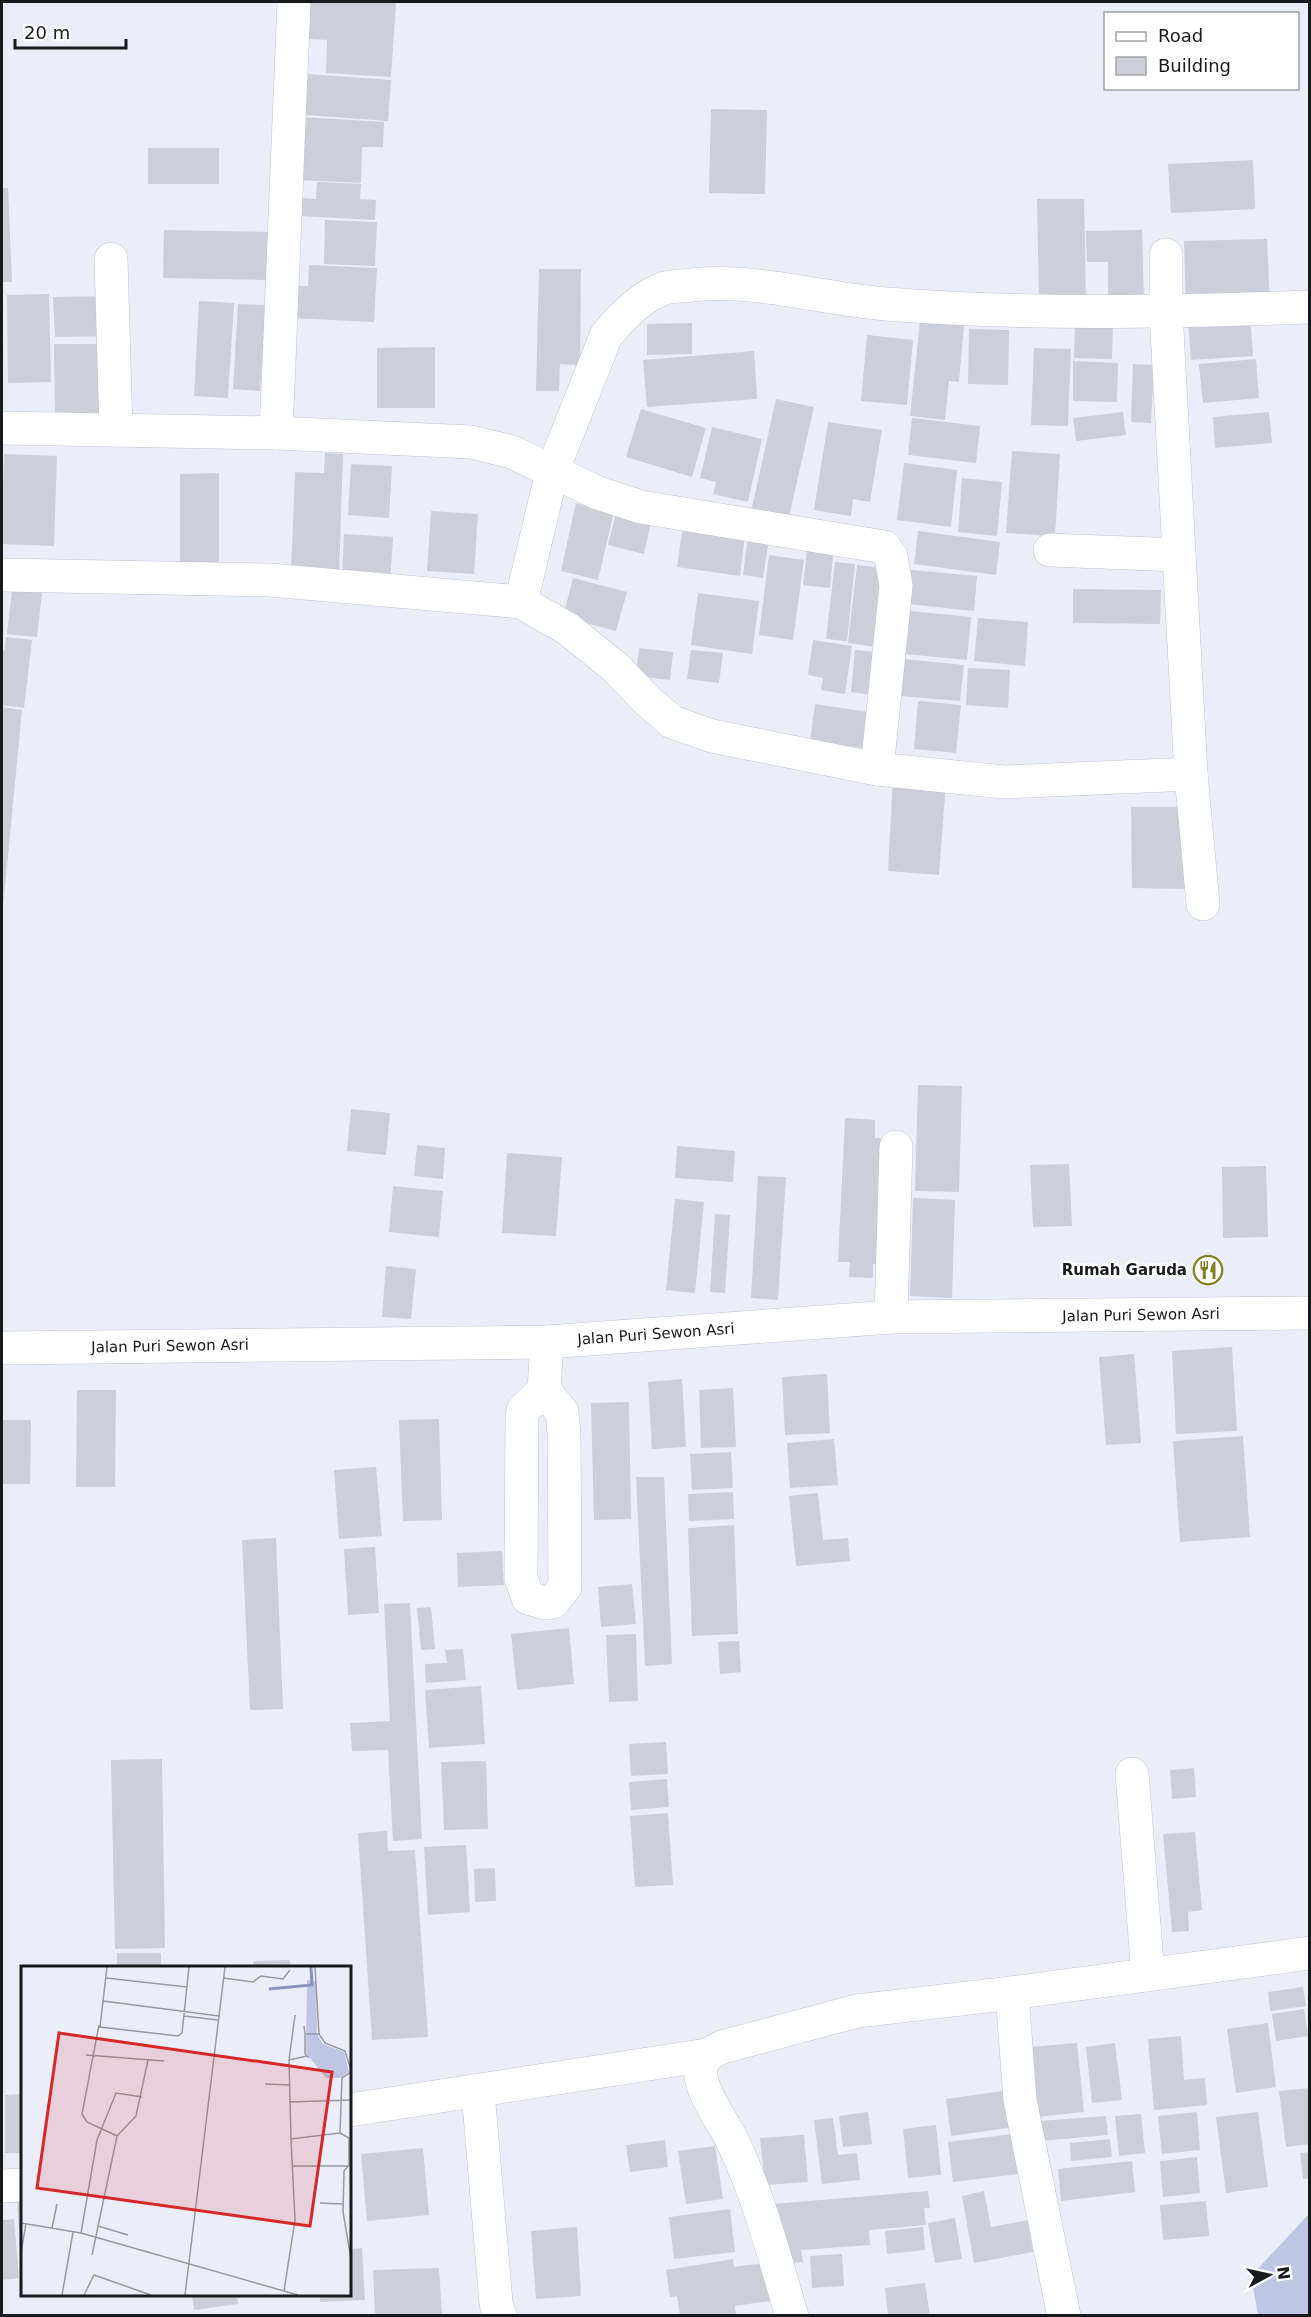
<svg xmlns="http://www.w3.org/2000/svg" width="1311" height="2317" font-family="'DejaVu Sans',sans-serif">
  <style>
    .green { fill: #bfc6e4 }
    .building { fill: #ccced9 }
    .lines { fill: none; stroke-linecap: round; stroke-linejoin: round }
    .minor-casing { stroke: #c1c3ce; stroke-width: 34 }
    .minor { stroke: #fff; stroke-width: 33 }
    .labels { text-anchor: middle; stroke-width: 5; stroke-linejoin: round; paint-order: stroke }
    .poi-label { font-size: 15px; font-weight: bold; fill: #191a1e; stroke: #fff; text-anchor: end }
    .street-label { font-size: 15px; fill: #191a1e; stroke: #fff }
    .inset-river { fill: none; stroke: #8a92bf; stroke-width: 3 }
    .inset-road { fill: none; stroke: #9799a1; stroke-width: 1.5 }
    .view { fill: #d62828; fill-opacity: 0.15; stroke: #d62828; stroke-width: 3 }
    .inset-edge { fill: none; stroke: #191a1e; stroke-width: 3 }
  </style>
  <rect width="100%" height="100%" fill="#ebeef9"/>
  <!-- green -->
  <polygon class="green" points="1309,2214 1309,2315 1258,2315 1251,2276"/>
  <!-- building -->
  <g class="building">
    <polygon points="309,2 396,2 391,77 326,73 327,40 307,39"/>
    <polygon points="307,74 391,80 388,121 305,115"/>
    <polygon points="711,109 767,110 765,194 709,193"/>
    <polygon points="302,117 384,122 383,147 362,147 361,183 299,180"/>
    <rect x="148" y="148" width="71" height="36"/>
    <polygon points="1253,160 1255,209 1171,213 1168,164"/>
    <polygon points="317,182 361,184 360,199 376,200 375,220 300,216 300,198 316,199"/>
    <polygon points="2,188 8,188 12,282 2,282"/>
    <polygon points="1037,199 1084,199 1086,299 1039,300"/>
    <polygon points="325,220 377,222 375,266 324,264"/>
    <polygon points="164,230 268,232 267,280 163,278"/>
    <polygon points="1142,230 1144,301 1108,302 1108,262 1087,262 1086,231"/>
    <polygon points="1267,239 1270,304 1186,306 1184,241"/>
    <polygon points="309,265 377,268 374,322 291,318 293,286 308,286"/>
    <polygon points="539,269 581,269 580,365 560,364 559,391 536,391"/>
    <polygon points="49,294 51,382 8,383 7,295"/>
    <polygon points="110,296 111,336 55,337 53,297"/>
    <polygon points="199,301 234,303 228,398 194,396"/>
    <polygon points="238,304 266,305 260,391 233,389"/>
    <polygon points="1250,314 1253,356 1191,360 1188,318"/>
    <polygon points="1075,320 1113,321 1112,359 1074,358"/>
    <polygon points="920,321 964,325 959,382 949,381 945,420 910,416"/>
    <polygon points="692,323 692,354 647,355 647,324"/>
    <polygon points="969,329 1009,330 1008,385 968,384"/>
    <polygon points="867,335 913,340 907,405 861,401"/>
    <polygon points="54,344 110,344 110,416 55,416"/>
    <polygon points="435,347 435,408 377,408 377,348"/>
    <polygon points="1034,348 1071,349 1068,426 1031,425"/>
    <polygon points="754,351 757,399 647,407 643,360"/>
    <polygon points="1256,359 1259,398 1203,403 1199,364"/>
    <polygon points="1073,361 1118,363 1117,402 1073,401"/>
    <polygon points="1133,364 1154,365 1151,423 1131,422"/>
    <polygon points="776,399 814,407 788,521 751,512"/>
    <polygon points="641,409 706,428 692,477 626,457"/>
    <polygon points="1123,412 1126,435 1076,441 1073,418"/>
    <polygon points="1269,412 1272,443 1215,448 1213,417"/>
    <polygon points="912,418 980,426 976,463 908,455"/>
    <polygon points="828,422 882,430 870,502 853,499 851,516 814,510"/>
    <polygon points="712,427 762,439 748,502 713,494 716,482 700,478"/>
    <polygon points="1012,451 1060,454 1055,536 1006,533"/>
    <polygon points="325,453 343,454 339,575 291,573 295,472 324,473"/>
    <polygon points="4,454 57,456 54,546 2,544"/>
    <polygon points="904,463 957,470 951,527 897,520"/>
    <polygon points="351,464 392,466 389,518 348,515"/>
    <polygon points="219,473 219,573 180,573 180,474"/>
    <polygon points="962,478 1002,482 997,536 958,532"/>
    <polygon points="576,503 614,512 598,580 561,571"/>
    <polygon points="431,511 478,514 474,574 427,571"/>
    <polygon points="616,513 651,522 644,554 608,545"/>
    <polygon points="683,526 745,535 740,576 677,567"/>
    <polygon points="918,531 1000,542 996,575 914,564"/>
    <polygon points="344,534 393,537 390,584 342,581"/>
    <polygon points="748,536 769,539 763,578 743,575"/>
    <polygon points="808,541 834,544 830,588 803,585"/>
    <polygon points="769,555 804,560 793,640 759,635"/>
    <polygon points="835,562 855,564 847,641 826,639"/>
    <polygon points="857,565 885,568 876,647 848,643"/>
    <polygon points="902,569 977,576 974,611 898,603"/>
    <polygon points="573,578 627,592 616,631 563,617"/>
    <polygon points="13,581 43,585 37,637 7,634"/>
    <polygon points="1073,589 1161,590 1160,624 1073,623"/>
    <polygon points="698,593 759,601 752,654 691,645"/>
    <polygon points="900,610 971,617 967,660 895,653"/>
    <polygon points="978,618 1028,622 1025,666 974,661"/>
    <polygon points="6,637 32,640 24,708 2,705 2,650 5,651"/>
    <polygon points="813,640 852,646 845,694 821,690 823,678 808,675"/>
    <polygon points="639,648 673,652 670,680 636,676"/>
    <polygon points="691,650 723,653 719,683 687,679"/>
    <polygon points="855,650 877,652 873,695 851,692"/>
    <polygon points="894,658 964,665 960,701 891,695"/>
    <polygon points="968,668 1010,670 1008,708 966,705"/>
    <polygon points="918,701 961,705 956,753 914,749"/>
    <polygon points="815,704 869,712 864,748 810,741"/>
    <polygon points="2,707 22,710 3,907 2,907"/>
    <polygon points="893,777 946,781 939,875 888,871"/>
    <polygon points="1131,807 1191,807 1191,889 1132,888"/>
    <polygon points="918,1085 962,1086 959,1192 915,1191"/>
    <polygon points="351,1109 390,1113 386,1155 347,1151"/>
    <polygon points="845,1118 875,1120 875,1138 890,1139 884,1265 873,1264 873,1278 849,1277 850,1262 838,1262"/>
    <polygon points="417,1145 445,1148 443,1179 414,1176"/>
    <polygon points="677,1146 735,1151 733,1182 675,1178"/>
    <polygon points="507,1153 562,1157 556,1236 502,1233"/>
    <polygon points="1069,1164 1072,1226 1033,1227 1030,1165"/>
    <polygon points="1266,1166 1268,1237 1223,1238 1222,1167"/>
    <polygon points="758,1176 786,1177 778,1300 751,1298"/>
    <polygon points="393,1186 443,1191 439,1237 389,1232"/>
    <polygon points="913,1198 955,1200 952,1298 910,1296"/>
    <polygon points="675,1199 704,1202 695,1293 666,1290"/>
    <polygon points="715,1214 730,1215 725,1293 710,1292"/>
    <polygon points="386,1266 416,1269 411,1319 382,1317"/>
    <polygon points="1232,1347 1237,1431 1176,1434 1172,1351"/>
    <polygon points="1134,1354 1141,1443 1106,1445 1099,1357"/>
    <polygon points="827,1374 830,1433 785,1435 782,1377"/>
    <polygon points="682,1379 686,1447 652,1449 648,1382"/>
    <polygon points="733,1388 736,1447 701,1448 699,1390"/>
    <polygon points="77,1390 116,1390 115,1487 76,1487"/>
    <polygon points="629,1402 631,1519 594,1520 591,1403"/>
    <polygon points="439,1419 442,1520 403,1521 399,1420"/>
    <polygon points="2,1420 31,1420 30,1484 2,1484"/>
    <polygon points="1243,1436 1250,1537 1180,1542 1173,1441"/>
    <polygon points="834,1439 838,1485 790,1488 787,1443"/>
    <polygon points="731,1452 733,1488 692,1490 690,1454"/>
    <polygon points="376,1467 382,1536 339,1539 334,1470"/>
    <polygon points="636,1477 664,1477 672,1664 645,1666"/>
    <polygon points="733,1492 734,1519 689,1521 688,1494"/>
    <polygon points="818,1493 823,1540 848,1538 850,1561 796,1566 789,1496"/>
    <polygon points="734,1525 738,1634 692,1636 688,1528"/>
    <polygon points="276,1538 283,1709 250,1710 242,1540"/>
    <polygon points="375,1547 379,1613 348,1615 344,1549"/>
    <polygon points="502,1551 504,1585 458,1587 457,1553"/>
    <polygon points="632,1584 636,1624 601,1627 598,1587"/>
    <polygon points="410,1603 422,1839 393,1841 388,1750 352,1751 350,1723 390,1721 384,1604"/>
    <polygon points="431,1607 435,1649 421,1650 417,1608"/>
    <polygon points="569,1628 574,1684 517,1690 511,1634"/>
    <polygon points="636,1634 638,1701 609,1702 606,1635"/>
    <polygon points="739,1641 741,1672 720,1674 718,1642"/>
    <polygon points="463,1649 466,1680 426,1683 425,1664 447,1663 445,1650"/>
    <polygon points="481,1686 485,1744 429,1748 425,1690"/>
    <polygon points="666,1742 668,1774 631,1776 629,1744"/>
    <polygon points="162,1759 165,1948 115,1949 111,1760"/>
    <polygon points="486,1761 488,1829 444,1830 441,1762"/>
    <polygon points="1194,1768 1196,1797 1172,1799 1170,1770"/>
    <polygon points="667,1779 669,1807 631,1810 629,1782"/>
    <polygon points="668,1813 673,1885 635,1887 630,1816"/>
    <polygon points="387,1831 388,1851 415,1850 428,2037 372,2040 358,1833"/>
    <polygon points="1195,1832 1202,1910 1188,1912 1189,1931 1172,1932 1163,1834"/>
    <polygon points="466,1845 470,1912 428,1915 424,1847"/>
    <polygon points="495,1868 496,1901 475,1902 474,1869"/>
    <rect x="117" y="1953" width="44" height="15"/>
    <polygon points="290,1960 291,1968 254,1968 253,1961"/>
    <polygon points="1303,1987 1306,2006 1270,2011 1268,1992"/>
    <polygon points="1304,2009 1308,2036 1276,2041 1272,2014"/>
    <polygon points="1268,2023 1276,2087 1236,2093 1227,2029"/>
    <polygon points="1181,2036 1184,2080 1205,2078 1207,2105 1154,2110 1148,2039"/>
    <polygon points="1077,2043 1084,2112 1037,2117 1030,2047"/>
    <polygon points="1115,2043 1122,2100 1092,2103 1086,2047"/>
    <polygon points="1310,2088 1310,2144 1286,2147 1279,2091"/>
    <polygon points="1010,2090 1015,2127 951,2136 946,2099"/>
    <polygon points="22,2094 22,2153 5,2153 5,2095"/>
    <polygon points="868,2112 872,2144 843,2147 839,2116"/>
    <polygon points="1197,2112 1200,2150 1162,2154 1158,2116"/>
    <polygon points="1258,2112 1268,2187 1226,2193 1216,2117"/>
    <polygon points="1141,2114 1145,2153 1119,2156 1115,2116"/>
    <polygon points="1106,2116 1108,2135 1041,2141 1040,2121"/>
    <polygon points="833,2118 838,2155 857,2153 860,2180 822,2184 814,2120"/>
    <polygon points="936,2125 941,2175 908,2178 903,2129"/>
    <polygon points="1013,2134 1018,2174 953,2182 948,2142"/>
    <polygon points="804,2135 808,2182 765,2185 760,2138"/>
    <polygon points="1110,2139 1112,2157 1071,2161 1070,2143"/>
    <polygon points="665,2140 668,2167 630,2172 626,2145"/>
    <polygon points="715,2146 723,2199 686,2204 678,2151"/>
    <polygon points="423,2148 429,2215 367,2221 361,2154"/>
    <polygon points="1310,2152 1310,2178 1303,2179 1300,2153"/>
    <polygon points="1197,2157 1200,2193 1163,2197 1160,2161"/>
    <polygon points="1132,2161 1135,2192 1061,2201 1058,2169"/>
    <polygon points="928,2191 930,2208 924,2208 926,2225 869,2230 870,2245 801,2250 803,2262 779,2264 773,2204"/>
    <polygon points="984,2191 991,2227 1028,2220 1033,2252 974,2263 962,2196"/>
    <polygon points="17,2200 22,2200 22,2262 21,2262"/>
    <polygon points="1206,2201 1209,2236 1163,2240 1160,2205"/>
    <polygon points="730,2209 735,2252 674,2259 669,2217"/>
    <polygon points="955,2218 962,2259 935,2263 928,2223"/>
    <polygon points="14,2219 19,2278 2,2280 2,2220"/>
    <polygon points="577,2227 581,2296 536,2299 531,2231"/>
    <polygon points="923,2227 925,2250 887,2254 885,2231"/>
    <polygon points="362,2248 365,2300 320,2302 320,2294 350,2294 350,2249"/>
    <polygon points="842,2254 844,2286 812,2288 810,2256"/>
    <polygon points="733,2259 734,2267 772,2262 777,2300 735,2306 736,2316 680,2316 677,2296 670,2297 666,2270"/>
    <polygon points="439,2268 442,2314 375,2316 373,2270"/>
    <polygon points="925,2283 930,2316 888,2316 885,2288"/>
    <polygon points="192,2294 237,2294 238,2304 194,2310"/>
  </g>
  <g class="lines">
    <!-- minor casing -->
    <g class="minor-casing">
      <g id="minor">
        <polyline points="1166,255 1166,312 1191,774 1203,904"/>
        <polyline points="111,259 116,430"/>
        <polyline points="2,428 276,433 471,442 512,452 598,493 641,507 884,547 891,556 896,586 877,769"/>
        <polyline points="276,433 294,2"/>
        <polyline points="1050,550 1179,555"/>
        <polyline points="2,575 270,580 521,602 568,629 615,667 648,701 672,722 712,736 877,769 1004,782 1191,774"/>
        <path d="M521,602L552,472L606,336C621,317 640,297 665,288C673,286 683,286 692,285C758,278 821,299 886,304C1027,315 1168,312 1310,307"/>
        <polyline points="891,1317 896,1147"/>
        <polyline points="2,1348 547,1342 891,1317 1310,1313"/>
        <polyline points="544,1390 523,1410 522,1417 521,1578 528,1598 545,1603 553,1602 565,1587 564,1434 562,1412 544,1390 547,1342"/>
        <polyline points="1132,1774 1148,1975"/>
        <polyline points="1012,1993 1020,2100 1064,2316"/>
        <polyline points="478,2092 496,2303 500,2316"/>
        <polyline points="350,2110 707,2055"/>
        <polyline points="2,2186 22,2185"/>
        <path d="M792,2316C774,2256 759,2196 732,2140C723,2122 698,2089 701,2069C702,2057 712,2052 722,2047L857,2011L1012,1993L1310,1953"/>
      </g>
    </g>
    <!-- minor -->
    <use href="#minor" class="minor"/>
  </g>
  <!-- icons -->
  <defs>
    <g id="restaurant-ring" transform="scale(1.5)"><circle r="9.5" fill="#fff" stroke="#837e25" stroke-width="1.5"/><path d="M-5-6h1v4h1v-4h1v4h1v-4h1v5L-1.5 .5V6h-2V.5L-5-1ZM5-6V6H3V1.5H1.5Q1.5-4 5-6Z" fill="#837e25"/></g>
  </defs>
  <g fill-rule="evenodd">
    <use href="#restaurant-ring" x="1208" y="1270"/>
  </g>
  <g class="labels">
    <!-- poi labels -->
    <g class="poi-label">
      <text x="1187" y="1275">Rumah Garuda</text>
    </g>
    <!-- street labels -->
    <g class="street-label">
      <text transform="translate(1141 1315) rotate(-1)" y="5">Jalan Puri Sewon Asri</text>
      <text transform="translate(656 1334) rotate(-4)" y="5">Jalan Puri Sewon Asri</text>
      <text transform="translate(170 1346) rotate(-1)" y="5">Jalan Puri Sewon Asri</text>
    </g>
  </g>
  <!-- overview -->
  <g transform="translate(21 1966)">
    <rect width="330" height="330" fill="#ebeef9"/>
    <path d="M286,14L295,15L296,68L302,78L323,86L328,106L319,112H305L285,87Z" fill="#bfc6e4"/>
    <path class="inset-river" d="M248,23L291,19L290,1"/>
    <path class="inset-road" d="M86,1L79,61L157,70L161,67L168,1M294,1L298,68L304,77L324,85L330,104M85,12L166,21M202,12L232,16L240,10L262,13L269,4M82,35L198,50M274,49L268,94L270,173L319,167M163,50L197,54M78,59L61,148L66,156L96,170M283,60L284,68H298M284,68V88L288,92M65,89L143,95M268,94L286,90M244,118L268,119M268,136L330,134M271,200H328V172L319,167L321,112L330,106M327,200L323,205L322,246L330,293M299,237L322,238M0,257L60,267L277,329M77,260L107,269M31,262L36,238M60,267L76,174L95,127L121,131M0,286L5,258M71,289L96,170L115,150L127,94M263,325L274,254L270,173M41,329L52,266M63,329L73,309L130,329M164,329L204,1"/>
    <path class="view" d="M38,67L311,106L289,260L16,222Z"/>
    <rect width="330" height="330" class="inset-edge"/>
  </g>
  <!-- border -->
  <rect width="1311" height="2317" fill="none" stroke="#191a1e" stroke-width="6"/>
  <!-- legend -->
  <rect x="1104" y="12" width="195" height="78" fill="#ffffff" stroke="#a3a3a5" stroke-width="1.5"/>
  <rect x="1116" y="32" width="30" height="9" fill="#ffffff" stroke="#a3a3a5" stroke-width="1.5"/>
  <text x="1158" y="42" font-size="18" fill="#191a1e">Road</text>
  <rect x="1116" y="57" width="30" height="18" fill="#ccced9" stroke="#a3a3a5" stroke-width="1.5"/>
  <text x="1158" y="72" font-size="18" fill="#191a1e">Building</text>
  <!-- north arrow -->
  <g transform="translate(1269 2275) rotate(82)" stroke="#ffffff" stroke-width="4.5" paint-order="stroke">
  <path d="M0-4.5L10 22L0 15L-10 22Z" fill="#191a1e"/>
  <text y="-9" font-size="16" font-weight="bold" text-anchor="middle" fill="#191a1e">N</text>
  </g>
  <!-- scale -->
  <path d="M15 39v9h111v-9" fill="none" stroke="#191a1e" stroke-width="3"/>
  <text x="24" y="39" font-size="18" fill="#191a1e" stroke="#ffffff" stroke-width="4.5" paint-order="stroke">20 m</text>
</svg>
